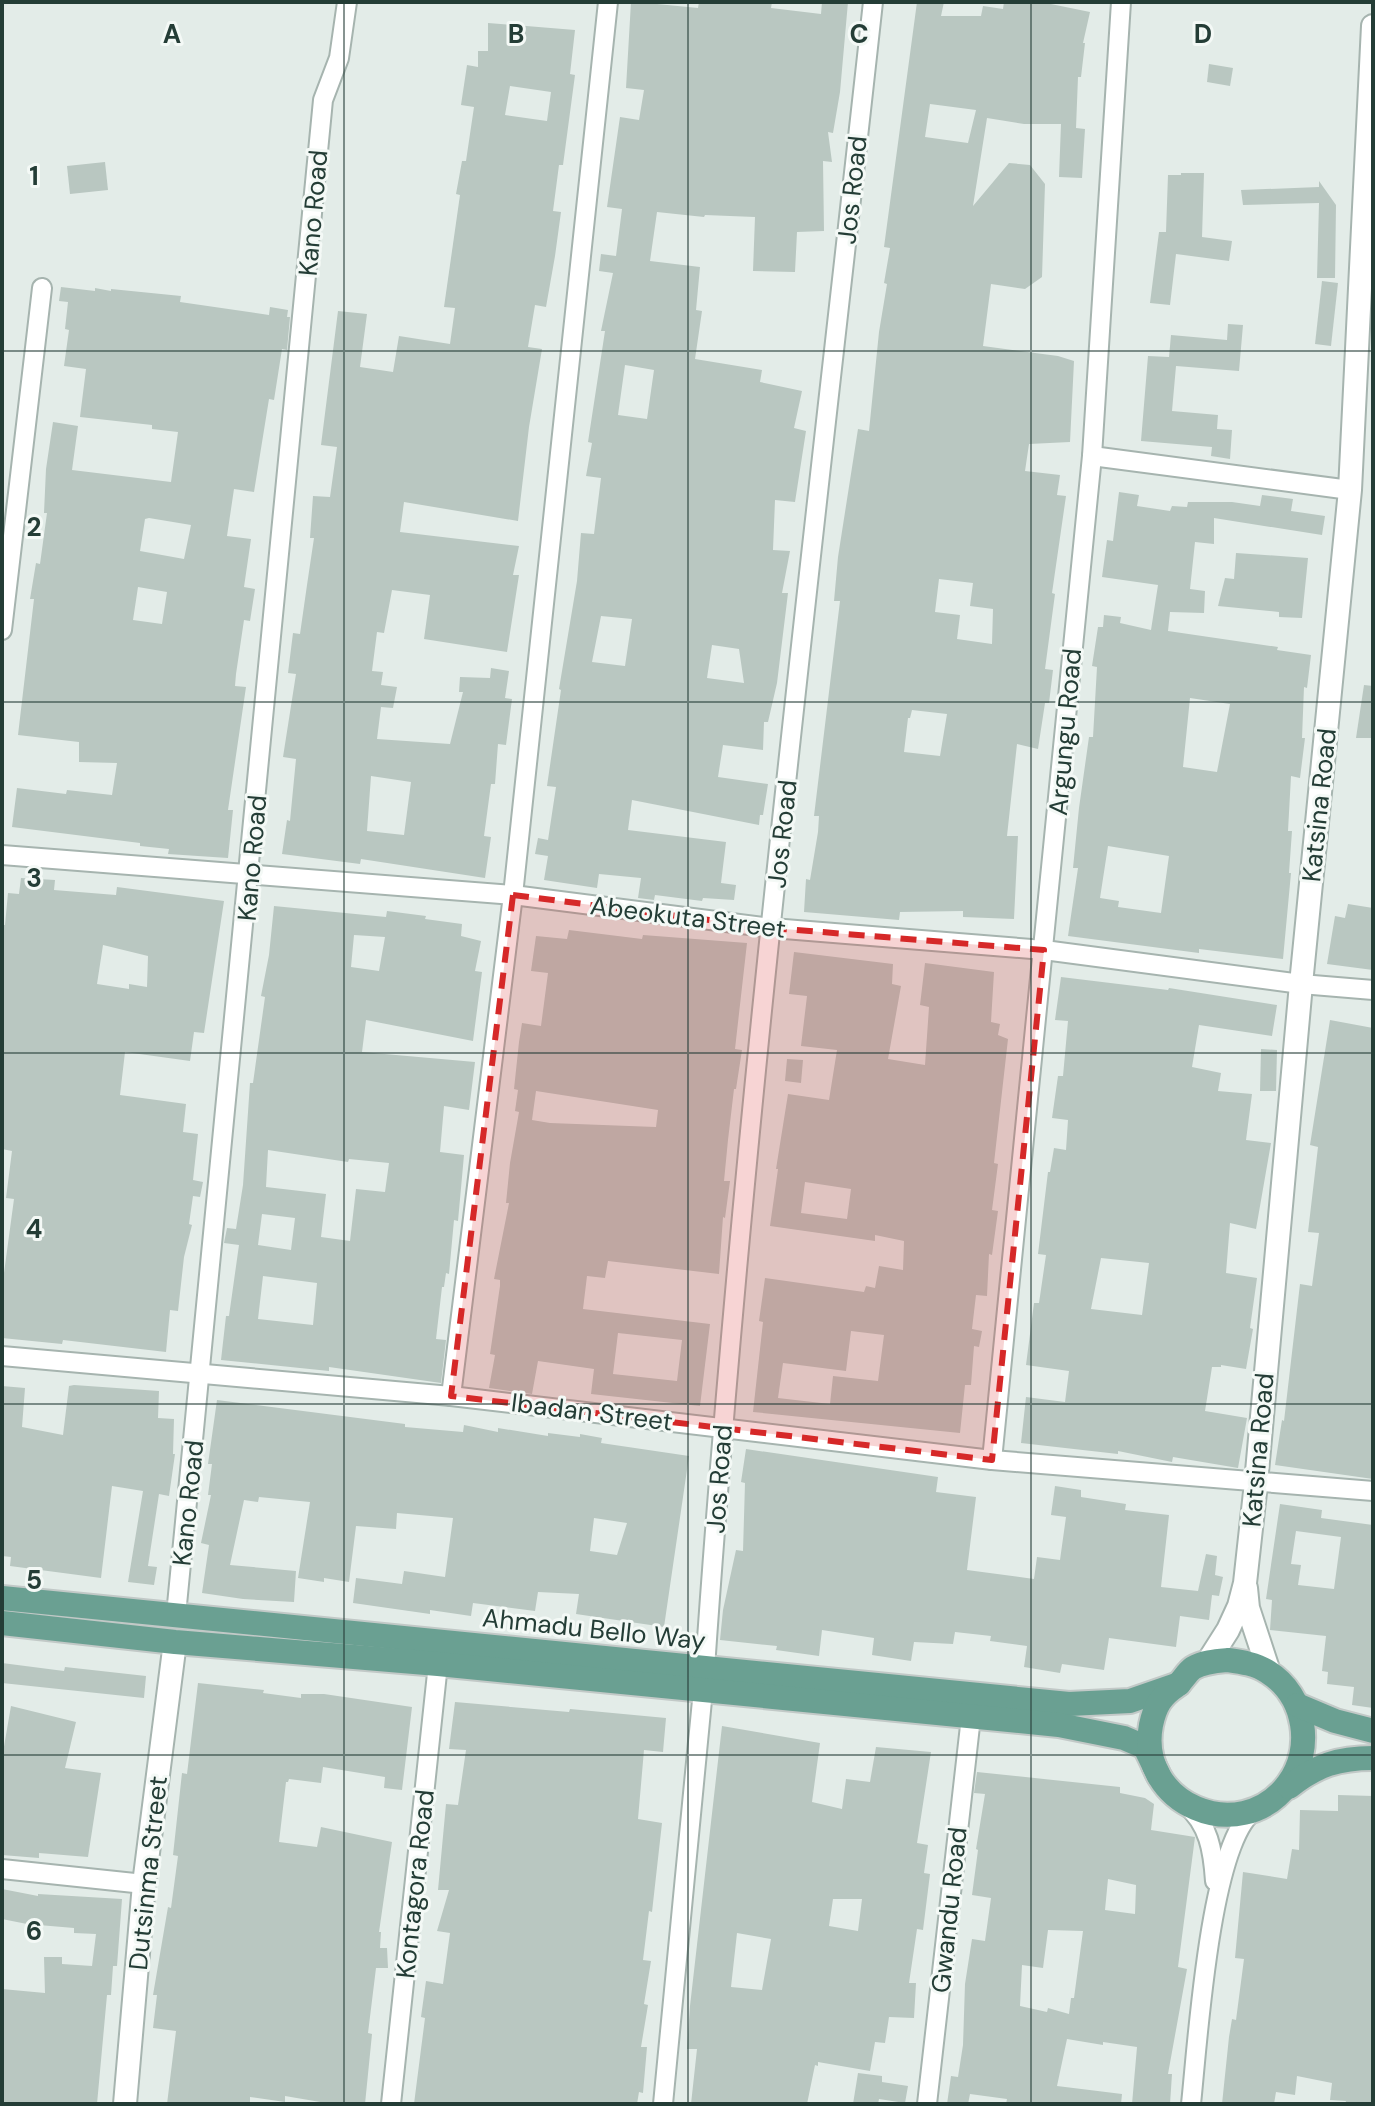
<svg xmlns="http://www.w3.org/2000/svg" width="1375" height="2106" font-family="'DM Sans',sans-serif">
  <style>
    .building { fill: #b9c7c1; fill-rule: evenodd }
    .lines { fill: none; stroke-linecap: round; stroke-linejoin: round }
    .minor-casing { stroke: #a6b4af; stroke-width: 22 }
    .tertiary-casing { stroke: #a6b4af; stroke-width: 26 }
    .primary-casing { stroke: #c2c9c7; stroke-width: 28 }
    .minor { stroke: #fff; stroke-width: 18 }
    .tertiary { stroke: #fff; stroke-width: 22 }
    .primary { stroke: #6aa092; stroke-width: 24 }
    .marked { fill: #d62828; fill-opacity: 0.2; stroke: #d62828; stroke-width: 6; stroke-dasharray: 16 10; stroke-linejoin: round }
    .grid { fill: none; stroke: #243d36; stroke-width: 2; stroke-opacity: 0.55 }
    .labels { text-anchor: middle; stroke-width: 6; stroke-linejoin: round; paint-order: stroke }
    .street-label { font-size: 26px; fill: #243d36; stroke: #f4f9f6 }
    .grid-label { font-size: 26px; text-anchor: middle; font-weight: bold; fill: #243d36; stroke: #f4f9f6; stroke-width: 6; stroke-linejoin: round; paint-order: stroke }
  </style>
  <rect width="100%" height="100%" fill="#e3ece8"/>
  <!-- building -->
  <g class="building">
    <path d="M631,2H657V4L698,8L699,2H772L771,8L821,14L822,2H848L840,92L833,133L828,132L832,162L823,161L824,231L797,232L795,272L753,271L755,217L705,215L704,217L657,212L650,261L700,267L696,310L702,311L695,359L762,370L760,382L802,391L794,428L806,431L795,502L775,500L773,550L790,551L782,593H788L777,683L768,722H764L763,750L723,745L718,777L768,784L763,815H760L759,825L632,800L628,830L726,842L721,883L736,885L734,900L703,898L702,901L655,895L654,900L638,898L641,878L599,874L597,888L544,880L548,856L535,854L538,838L548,840L556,787L547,786L561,690L559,689L577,581L581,533L594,534L601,478L586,476L592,443L588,442L605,331H601L613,273L599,271L601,254L616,256L622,209L607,207L620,117L639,120L644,90L626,88ZM625,365L654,370L647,419L618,415ZM601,616L632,619L625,666L592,662ZM712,645L739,649L744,683L707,678Z"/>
    <path d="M917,2H944L941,16H981L983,6L1003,9L1004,2H1041L1090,12L1083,43H1085L1081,77H1078L1076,128L1085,129L1082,178L1059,177L1061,124H1024L987,118L973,206L1009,163L1030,165L1045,184L1042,277L1025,289L991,284L983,346L1058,356L1074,361L1070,442L1029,444L1025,471L1060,475L1057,495L1066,496L1052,593L1055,594L1045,669L1053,670L1049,703H1045L1038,749L1017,744L1007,836H1018L1014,919L963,917V911L900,912L899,920L804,912L806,879L810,880L818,832L819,816H814L840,601H834L838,557L858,429L869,431L879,332L887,284L884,283L890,248L884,247ZM930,104L976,110L968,143L925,137ZM939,579L973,583L970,606L993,609L992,644L957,639L960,615L935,612ZM912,710L947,714L940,756L904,752L908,718H910Z"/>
    <path d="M488,23L575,30L570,74L575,75L563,165H559L553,211L561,212L555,256L546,307L535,305L528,347L542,349L529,427L518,521L404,502L400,532L519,546L513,575H519L507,652L424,639L430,595L392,590L384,633L377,632L372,671L383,672L381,685L397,687L393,708L381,707L377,739L450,744L463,692H459L460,677L490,678L491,668L509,671L505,698L512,699L506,745L498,744L495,784H491L484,836L491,837L485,878L361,859L360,864L282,854L287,820L290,821L296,759L283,757L296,674L288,673L293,633L300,634L307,585L314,538H310L313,496L330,497L337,447L321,445L338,311L367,314L360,367L393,372L399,336L450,344L455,308L444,307L460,195L456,194L462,161H466L474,107L461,105L467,65L478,67V51H488ZM510,86L551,92L547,121L505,115ZM371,776L411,782L404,835L367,831Z"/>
    <polygon points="1209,64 1233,68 1230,86 1207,82"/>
    <polygon points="105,162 108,190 70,194 67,166"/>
    <polygon points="1181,173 1204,173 1202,237 1232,241 1229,261 1176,254 1170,305 1150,303 1159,232 1166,232 1168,175 1181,175"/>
    <polygon points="1319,181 1336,205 1335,278 1317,278 1319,203 1243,205 1241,190 1319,187"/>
    <polygon points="1322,281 1338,283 1331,346 1315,344"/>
    <path d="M61,287L95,291V288L111,291V289L181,296L180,302L269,315L270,307L288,310L287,317H290L287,350L282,349L274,400L269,399L254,492L234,489L227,536L251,539L244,587L255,589L250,621L244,620L236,674L235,686L246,687L228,810H233L228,858L168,854L169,849L140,846V843L12,827L17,788L66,794L67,790L112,795L117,763L79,762V742L18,735L34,599H30L36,563L40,564L47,513H44L46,469L53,422L78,426L72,470L171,482L178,432L152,429V425L80,417L86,369L64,366L69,330L65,329L68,302L59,301ZM149,518L191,525L184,559L140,551L145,519ZM138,587L167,592L162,624L133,620Z"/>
    <polygon points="1228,324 1243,325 1239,371 1176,366 1172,411 1218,415 1217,429 1232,430 1230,459 1211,456 1212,447 1141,441 1148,356 1169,357 1171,335 1227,340"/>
    <path d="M1119,492L1139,495L1137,506L1170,511L1172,506L1187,507L1188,502H1232L1260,506L1262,495L1293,499L1291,511L1325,516L1322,535L1214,518V544L1195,542L1190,589L1205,591L1204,613L1170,612L1168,631L1278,647L1277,650L1311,655L1307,688L1304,687L1302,738H1305L1300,778L1291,776L1288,831H1292L1289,873H1291L1283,959L1199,949V953L1068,936L1078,868H1073L1079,808L1089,737H1093L1097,667L1092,666L1098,627H1103L1104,615L1121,617L1120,623L1151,630L1158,585L1102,577L1107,540L1113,541ZM1190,698L1230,704L1217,772L1183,767ZM1108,846L1169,856L1161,913L1118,907L1119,901L1100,898Z"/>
    <polygon points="1236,553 1308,558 1302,618 1279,617 1279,612 1218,606 1225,578 1234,579"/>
    <polygon points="1364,685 1373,686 1373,738 1356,738"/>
    <path d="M21,878L55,880L54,890L116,895L117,887L224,901L204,1033L194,1032L190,1061L125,1052L120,1095L186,1104L183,1132L198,1134L193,1180L203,1182L200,1197L193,1196L189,1224L192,1225L184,1257L178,1311L170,1310L166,1352L63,1340L62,1344L2,1338V1273H4L14,1199L6,1198L12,1151L2,1149V925H5L8,893L19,894ZM103,945L148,956L147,987L129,984V989L97,984Z"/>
    <polygon points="1348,904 1373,908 1373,970 1327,964 1335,916 1345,918"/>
    <path d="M274,906L386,917L387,911L426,916L425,919L462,924L461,936L481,941L475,971L482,972L473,1041L366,1020L362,1052L475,1062L469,1110L444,1106L440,1152L464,1155L458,1221L454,1220L449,1274L446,1273L444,1287H442L436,1339L446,1340L441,1383L329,1367V1371L221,1360L226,1316H229L239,1245L224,1243L227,1228L236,1229L243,1185L250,1083H253L265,997L261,996L269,955ZM354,935L385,937L379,971L351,967ZM268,1150L348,1162L349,1159L389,1163L385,1192L356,1189L350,1241L321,1237L326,1194L266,1187ZM262,1214L295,1218L291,1250L258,1245ZM263,1276L317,1283L313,1325L258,1319Z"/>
    <path d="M569,930L642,939L643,935L747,943L735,1049L742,1050L736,1089H734L728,1140L724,1181H730L725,1218L723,1217L719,1274L608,1261L605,1278L587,1276L583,1309L710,1324L700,1406L591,1394L594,1369L538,1361L532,1394L489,1388L495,1355L490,1354L500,1286V1280L494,1279L509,1203H506L510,1163L519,1112L515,1111L518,1090L514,1089L519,1042L522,1023L541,1026L548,973L531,971L536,936L567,939ZM536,1091L658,1110L656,1127L550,1123L532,1120ZM618,1333L682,1340L677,1381L613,1374Z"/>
    <path d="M794,952L893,964L892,984L901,986L888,1059L925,1065L929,1007L920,1005L925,963L994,972L991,1022L1000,1024L998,1035L1008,1039L994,1163L998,1164L992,1210L998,1211L992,1255L989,1254L987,1296L976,1295L972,1329L982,1331L979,1347L974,1346L971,1385H965L960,1433L753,1412L763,1322L759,1321L765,1278L864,1292L866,1286L875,1288L879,1266L903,1270L904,1241L875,1235V1241L770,1226L778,1169H776L788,1094L829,1100L837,1050L801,1046L807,996L789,994ZM805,1182L851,1189L847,1219L801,1213ZM851,1331L884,1335L878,1381L833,1376L830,1404L778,1398L783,1363L846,1371Z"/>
    <path d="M1061,977L1168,990L1169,988L1277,1005L1272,1036L1199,1025L1192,1067L1221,1073L1218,1091L1252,1094L1246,1140L1271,1143L1256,1229L1230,1223L1226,1273L1257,1278L1250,1328L1253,1329L1246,1369L1221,1365V1367H1212L1205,1411L1247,1418L1238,1468L1173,1457L1172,1462L1118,1451V1454L1021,1443L1026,1397L1065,1402L1069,1371L1026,1365L1034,1303H1039L1046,1255L1038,1254L1048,1172H1050L1054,1148L1066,1150L1068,1120L1052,1118L1058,1076H1063L1068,1021L1055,1020ZM1101,1258L1149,1263L1142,1315L1091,1309Z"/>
    <polygon points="1330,1020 1373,1028 1373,1479 1275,1465 1282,1420 1284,1421 1300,1284 1312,1286 1319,1233 1308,1232 1318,1147 1310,1145"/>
    <polygon points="1261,1049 1277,1050 1276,1091 1260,1091"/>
    <polygon points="787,1059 803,1060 801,1083 785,1081"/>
    <polygon points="74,1385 159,1391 158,1418 174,1419 173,1454 175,1454 169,1496 159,1494 148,1566 157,1567 154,1585 128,1582 143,1491 112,1486 101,1578 10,1566 11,1557 2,1556 2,1386 25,1388 22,1427 63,1435 69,1386"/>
    <path d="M217,1400L405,1424V1427L463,1432L464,1425L498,1432V1428L548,1436V1433L580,1437V1434L602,1438L601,1443L689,1456L664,1627L576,1614L579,1594L538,1592L535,1611L473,1603L471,1616L430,1610V1614L353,1603L356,1578L402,1584L404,1571L445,1577L453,1518L397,1513L396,1529L356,1526L349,1582L324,1578V1582L298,1578L310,1502L259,1497L258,1502L244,1500L230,1565L296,1571L294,1602L243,1599L202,1593L209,1545L201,1543L211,1495H208L212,1464H208ZM594,1518L627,1523L617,1555L590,1551Z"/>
    <polygon points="746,1449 938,1477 936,1492 976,1497 967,1570 1034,1579 1037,1557 1060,1560 1066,1517 1051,1515 1055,1486 1081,1490 1081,1497 1126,1504 1125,1510 1169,1515 1161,1587 1198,1591 1206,1554 1217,1556 1215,1575 1223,1577 1219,1596 1212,1595 1209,1620 1180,1616 1176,1647 1109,1638 1104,1670 1062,1664 1060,1673 1024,1667 1027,1646 990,1641 991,1636 955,1632 953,1644 914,1642 911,1661 872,1655 874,1638 822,1630 819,1656 776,1650 777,1646 720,1640 723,1610 736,1550 743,1551 745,1483 741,1482"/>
    <path d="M1280,1504L1322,1510L1321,1518L1373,1525V1708L1352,1705L1354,1687L1327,1684L1328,1672L1322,1671L1326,1636L1270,1630L1272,1600L1266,1599ZM1296,1531L1341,1537L1334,1589L1298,1585L1301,1565L1291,1564Z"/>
    <polygon points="2,1663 64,1671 65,1667 146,1676 144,1698 2,1683"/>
    <polygon points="198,1683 264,1690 263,1693 301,1698 301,1694 324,1694 412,1707 402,1790 384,1788 385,1777 323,1767 321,1783 289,1779 288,1782 286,1782 279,1842 317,1847 321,1827 392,1842 379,1932 381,1932 380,1948 387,1948 388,1968 376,1968 368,2033 372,2034 365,2104 332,2104 285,2096 285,2102 250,2097 250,2104 167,2104 176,2031 153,2028 157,1995 153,1995 168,1907 171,1908 178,1856 173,1855 182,1773 187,1774"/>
    <polygon points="455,1702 569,1712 570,1709 666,1718 663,1752 644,1750 638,1819 662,1823 652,1912 649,1911 643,1960 651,1961 644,2004 648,2005 641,2047 647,2047 643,2093 639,2092 637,2104 414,2104 425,2018 421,2017 426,1981 443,1984 450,1933 437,1931 449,1890 438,1890 446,1804 458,1805 466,1750 449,1749"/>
    <polygon points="11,1706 76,1722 65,1768 101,1773 88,1857 39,1853 39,1858 2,1855 2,1758"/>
    <path d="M722,1726L820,1743L812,1802L842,1809L846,1779L870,1782L876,1747L931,1752L917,1843L928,1845L924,1873L930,1874L923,1930L917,1929L909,1983H916L914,2018L889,2017L885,2043L875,2042L870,2071L818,2062V2066L815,2065L807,2104H691L697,2049H687L690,2006ZM833,1899H862L858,1931L829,1926ZM737,1933L771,1939L762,1990L731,1987Z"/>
    <path d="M977,1772L1120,1787V1793L1145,1798L1154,1804L1151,1830L1195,1837L1178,1967L1187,1969L1168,2074H1172L1170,2104H1132L1137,2047L1103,2042V2045L1067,2039L1057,2086L1122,2094L1121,2104H1006L1007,2099L970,2094L968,2104H947L951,2076L958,2077L963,2045L965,1984L972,1939L985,1941L991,1898L972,1895L978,1850L976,1849L985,1794L974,1793ZM1108,1879L1136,1885L1135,1914L1105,1910ZM1048,1930L1083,1931L1074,1998H1071L1069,2014L1048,2008L1047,2012L1020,2006L1022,1965L1043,1968Z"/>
    <polygon points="1338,1795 1373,1796 1373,2104 1345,2104 1346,2101 1330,2100 1332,2083 1297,2076 1295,2095 1276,2092 1274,2104 1222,2104 1229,2037 1232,2019 1236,2020 1244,1959 1235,1958 1243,1872 1287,1879 1292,1849 1299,1850 1300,1810 1338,1811"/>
    <polygon points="2,1889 38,1896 38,1894 122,1899 117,1966 113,1966 111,1995 107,1995 97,2104 2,2104 2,1989 45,1993 44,1957 62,1957 62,1964 92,1966 96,1934 74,1933 74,1928 27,1924 2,1919"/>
    <polygon points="858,2073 882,2076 882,2082 908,2086 905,2103 879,2099 878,2104 853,2104"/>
  </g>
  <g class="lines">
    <!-- minor casing -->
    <g class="minor-casing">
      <g id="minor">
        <polyline points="1092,456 1350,490"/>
        <polyline points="2,630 42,288"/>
        <polyline points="2,855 513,895 772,928 1044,950 1301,984 1373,990"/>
        <polyline points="2,1356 451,1396 992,1460 1373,1491"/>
        <polyline points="451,1396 513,895 608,2"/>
        <polyline points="992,1460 1092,456 1121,2"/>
        <polyline points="176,1615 323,100 339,58 347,2"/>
        <path d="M705,1668C743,1111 812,557 873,2"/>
        <path d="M1185,1804C1209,1824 1213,1851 1215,1881"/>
        <polyline points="2,1869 144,1884"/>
        <polyline points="391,2104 438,1664"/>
        <polyline points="663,2104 703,1690"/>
        <polyline points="927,2104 971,1717"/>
        <path d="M1191,2104C1197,2051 1210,1829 1258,1809"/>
      </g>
    </g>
    <!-- tertiary casing -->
    <g class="tertiary-casing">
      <g id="tertiary">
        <polyline points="1246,1588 1248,1608 1269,1672"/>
        <polyline points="1207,1663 1228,1630 1239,1606 1245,1583 1256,1483 1301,984 1350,490 1373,26"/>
        <polyline points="125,2104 144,1884 175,1642"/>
      </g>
    </g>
    <!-- primary casing -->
    <g class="primary-casing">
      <g id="primary">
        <polyline points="2,1598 1069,1704 1130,1701 1179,1684"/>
        <polyline points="2,1623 175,1642 438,1664 1059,1725 1124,1738 1145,1747 1159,1776"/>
        <path d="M1228,1660C1242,1662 1256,1664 1268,1672C1306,1696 1314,1749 1288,1784C1240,1848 1136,1804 1151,1725C1155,1706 1161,1696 1176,1686C1183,1681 1186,1673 1193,1668C1203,1662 1217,1661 1228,1660Z"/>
        <polyline points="1297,1705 1335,1721 1373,1731"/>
        <path d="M1289,1787C1316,1765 1339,1758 1373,1758"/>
      </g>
    </g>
    <!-- minor -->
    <use href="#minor" class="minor"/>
    <!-- tertiary -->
    <use href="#tertiary" class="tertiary"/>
    <!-- primary -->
    <use href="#primary" class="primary"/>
  </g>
  <!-- marked area -->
  <path class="marked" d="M513,895L772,928L1044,950L992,1460L451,1396Z"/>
  <!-- grid -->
  <path class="grid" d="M344,2V2104M688,2V2104M1031,2V2104M2,351H1373M2,702H1373M2,1053H1373M2,1404H1373M2,1755H1373"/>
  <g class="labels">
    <!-- street labels -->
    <g class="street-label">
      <text transform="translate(852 190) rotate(-84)" y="9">Jos Road</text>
      <text transform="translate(313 213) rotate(-85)" y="9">Kano Road</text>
      <text transform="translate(1065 732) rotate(-85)" y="9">Argungu Road</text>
      <text transform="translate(1319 805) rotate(-84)" y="9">Katsina Road</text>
      <text transform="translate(782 834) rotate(-84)" y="9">Jos Road</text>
      <text transform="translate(252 858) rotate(-85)" y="9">Kano Road</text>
      <text transform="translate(688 917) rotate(7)" y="9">Abeokuta Street</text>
      <text transform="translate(592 1412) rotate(7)" y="9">Ibadan Street</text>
      <text transform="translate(1258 1450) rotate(-85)" y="9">Katsina Road</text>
      <text transform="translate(719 1479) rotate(-86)" y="9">Jos Road</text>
      <text transform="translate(188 1503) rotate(-84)" y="9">Kano Road</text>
      <text transform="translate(594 1629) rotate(6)" y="9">Ahmadu Bello Way</text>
      <text transform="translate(148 1873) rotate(-84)" y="9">Dutsinma Street</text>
      <text transform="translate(415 1884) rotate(-84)" y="9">Kontagora Road</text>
      <text transform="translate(949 1910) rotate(-84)" y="9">Gwandu Road</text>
    </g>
  </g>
  <g class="grid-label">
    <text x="172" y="43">A</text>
    <text x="516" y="43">B</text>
    <text x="859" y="43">C</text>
    <text x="1203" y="43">D</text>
    <text x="34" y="185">1</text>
    <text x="34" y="536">2</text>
    <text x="34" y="887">3</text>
    <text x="34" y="1238">4</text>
    <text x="34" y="1589">5</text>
    <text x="34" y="1940">6</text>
  </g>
  <!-- border -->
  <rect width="1375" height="2106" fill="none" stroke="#243d36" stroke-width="8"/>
</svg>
